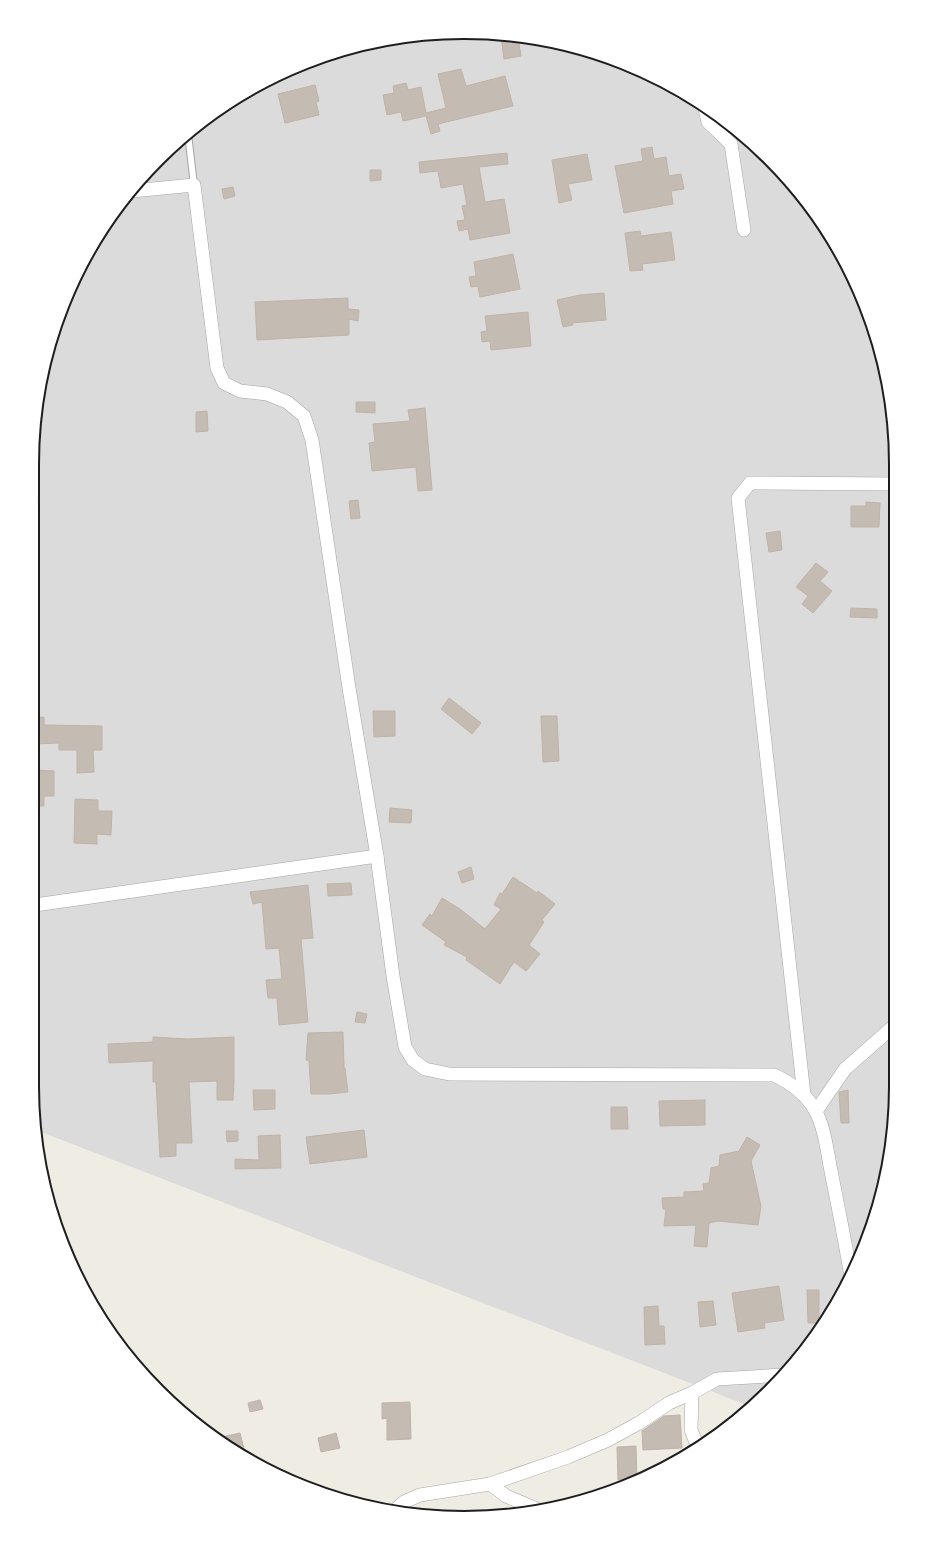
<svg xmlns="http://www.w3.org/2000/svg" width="928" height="1550" font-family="Cabin,sans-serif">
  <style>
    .residential { fill: #dcdbdb }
    .building { fill: #c4bbb3; stroke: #c1b2a6 }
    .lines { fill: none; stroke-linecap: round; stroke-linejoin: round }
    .lane-casing { stroke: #a5a5a5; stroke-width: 8 }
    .street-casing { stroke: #a5a5a5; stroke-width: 14 }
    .lane { stroke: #fff; stroke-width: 6 }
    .street { stroke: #fff; stroke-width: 13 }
    .rim { fill: none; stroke: #1e1e1e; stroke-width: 2 }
  </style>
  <rect width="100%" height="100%" fill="#efece4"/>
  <!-- residential -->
  <polygon class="residential" points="464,32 549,40 630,65 704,105 789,179 838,248 873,325 895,436 895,1114 873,1225 823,1326 770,1391 752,1407 36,1130 33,436 55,325 105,224 159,158 224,105 299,65 380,40"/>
  <!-- building -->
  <g class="building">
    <polygon points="501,36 518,37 521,56 504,59"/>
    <polygon points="461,69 466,86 505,76 513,106 438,124 440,131 431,134 426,116 403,121 401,112 387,115 383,95 394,93 393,86 406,83 408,90 421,87 426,113 446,108 438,74"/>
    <polygon points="315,85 319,101 316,102 319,115 285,123 278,94"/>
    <polygon points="652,147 654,159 666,157 669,176 681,174 684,189 671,191 673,204 624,213 615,166 643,161 641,149"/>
    <polygon points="507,153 508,164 479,167 485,202 504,199 510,233 470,240 468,229 459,231 457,221 465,220 462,206 467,205 463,184 441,188 438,171 420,173 419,162"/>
    <polygon points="587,154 592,180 568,184 572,200 559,203 552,160"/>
    <polygon points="370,170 381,170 381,180 370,181"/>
    <polygon points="233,187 235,196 224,199 222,189"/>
    <polygon points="640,231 641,236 671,232 675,260 642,264 643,270 630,271 625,233"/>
    <polygon points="513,254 520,289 480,297 478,286 471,287 469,277 476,276 474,262"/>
    <polygon points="604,293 606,320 572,323 573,325 563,327 557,300 580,295"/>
    <polygon points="348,298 348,309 359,310 358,321 349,319 349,335 257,340 255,302"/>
    <polygon points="528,312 531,346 491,350 490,341 482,342 481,332 487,331 485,316"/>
    <polygon points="356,402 375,402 375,413 356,412"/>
    <polygon points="425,408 432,490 418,491 416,467 372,471 369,443 375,442 373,424 410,421 408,410"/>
    <polygon points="207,411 208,431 196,432 196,412"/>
    <polygon points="358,500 360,518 351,519 349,501"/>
    <polygon points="866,502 880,503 879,527 851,527 851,506 866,506"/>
    <polygon points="780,531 782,550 769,552 766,533"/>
    <polygon points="816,563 828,572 820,581 832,591 813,613 802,604 808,596 796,587"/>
    <polygon points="851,608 877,609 877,618 850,617"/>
    <polygon points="449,698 481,723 472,734 441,709"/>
    <polygon points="373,711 395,711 395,736 374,737"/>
    <polygon points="541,716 557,716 559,761 543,762"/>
    <polygon points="44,717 44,725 102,726 102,750 93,750 94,772 77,773 77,750 59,750 59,743 34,744 34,718"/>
    <polygon points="34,770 54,771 54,796 44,796 44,806 34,806"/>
    <polygon points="75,799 98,800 98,811 112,811 111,835 97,834 97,844 74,843"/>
    <polygon points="390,808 412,810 411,823 389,822"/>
    <polygon points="471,867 474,879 462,883 458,872"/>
    <polygon points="513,877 537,893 538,891 555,904 542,920 544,922 529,945 540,954 526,971 514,962 500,984 466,960 467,957 444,945 446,942 422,925 430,914 432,916 442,898 460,909 485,929 501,909 494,905 500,893 502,894"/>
    <polygon points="351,883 352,895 328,896 327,884"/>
    <polygon points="308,885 313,938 301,939 308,1022 279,1025 277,998 268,998 266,980 282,979 279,948 266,949 262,902 253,904 250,892"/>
    <polygon points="357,1012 367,1014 365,1023 355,1022"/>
    <polygon points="343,1032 344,1068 345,1068 348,1092 329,1094 311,1094 309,1061 306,1060 308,1033"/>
    <polygon points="153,1037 188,1039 234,1037 234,1081 233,1100 217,1100 217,1081 189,1082 192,1143 176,1143 176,1156 160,1157 156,1082 153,1082 153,1061 109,1063 108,1044 153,1042"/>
    <polygon points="253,1090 275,1090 275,1109 254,1110"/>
    <polygon points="848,1090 849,1123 841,1123 839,1092"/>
    <polygon points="705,1100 705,1125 660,1126 659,1101"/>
    <polygon points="611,1107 627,1107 628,1129 611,1129"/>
    <polygon points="364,1130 367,1157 310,1164 306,1137"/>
    <polygon points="226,1131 238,1131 238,1141 227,1142"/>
    <polygon points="280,1135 281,1168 235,1169 235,1159 259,1160 258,1136"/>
    <polygon points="747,1137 760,1145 751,1161 761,1206 758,1225 718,1221 709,1223 707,1247 694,1246 696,1225 664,1226 666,1209 663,1209 662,1198 684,1197 684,1192 704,1191 703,1184 709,1183 711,1168 719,1166 720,1155 739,1151"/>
    <polygon points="779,1286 784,1320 764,1323 765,1328 738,1332 732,1293"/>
    <polygon points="807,1290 819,1290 819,1323 808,1323"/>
    <polygon points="713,1301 716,1325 700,1327 698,1302"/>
    <polygon points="658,1306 659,1326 664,1326 665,1344 645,1345 644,1307"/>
    <polygon points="260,1400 263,1409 250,1412 248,1403"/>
    <polygon points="410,1402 411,1439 387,1440 387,1418 382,1419 382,1403"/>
    <polygon points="680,1415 682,1448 643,1450 642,1431 664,1416"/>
    <polygon points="240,1433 246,1457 217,1438"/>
    <polygon points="336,1433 340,1448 321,1452 318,1438"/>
    <polygon points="636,1446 637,1481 622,1487 622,1480 618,1480 617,1447"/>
  </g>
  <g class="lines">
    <!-- lane casing -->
    <g class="lane-casing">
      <polyline id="lane" points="188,134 194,185"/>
    </g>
    <!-- street casing -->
    <g class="street-casing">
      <g id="street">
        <polyline points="704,105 708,122 731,144 744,230"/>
        <polyline points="132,191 194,185 217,368 224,383 240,391 267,394 287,402 304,416 312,440 349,688 377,856"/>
        <path d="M35,905L377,856L393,976L405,1047L413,1060L425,1069L449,1074L774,1075C791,1083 806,1094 815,1110C824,1126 827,1149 830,1166C837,1201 844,1236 850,1271"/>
        <polyline points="804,1095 738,498 750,483 895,484"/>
        <polyline points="816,1111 845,1069 895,1025"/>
        <polyline points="692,1393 691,1430 698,1447"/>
        <polyline points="490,1484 506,1496 539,1510"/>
        <polyline points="394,1511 404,1502 420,1495 490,1484 568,1457 608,1440 639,1423 669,1403 692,1393 717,1379 783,1375"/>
      </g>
    </g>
    <!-- lane -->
    <use href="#lane" class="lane"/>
    <!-- street -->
    <use href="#street" class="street"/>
  </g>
  <!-- crop -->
  <path d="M0 0H928V1550H0ZM464 39H464A425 425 0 0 1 889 464V1086A425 425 0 0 1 464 1511H464A425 425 0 0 1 39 1086V464A425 425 0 0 1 464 39Z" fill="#fff" fill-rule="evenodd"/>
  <path class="rim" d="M464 39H464A425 425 0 0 1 889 464V1086A425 425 0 0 1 464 1511H464A425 425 0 0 1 39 1086V464A425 425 0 0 1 464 39Z"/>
</svg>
